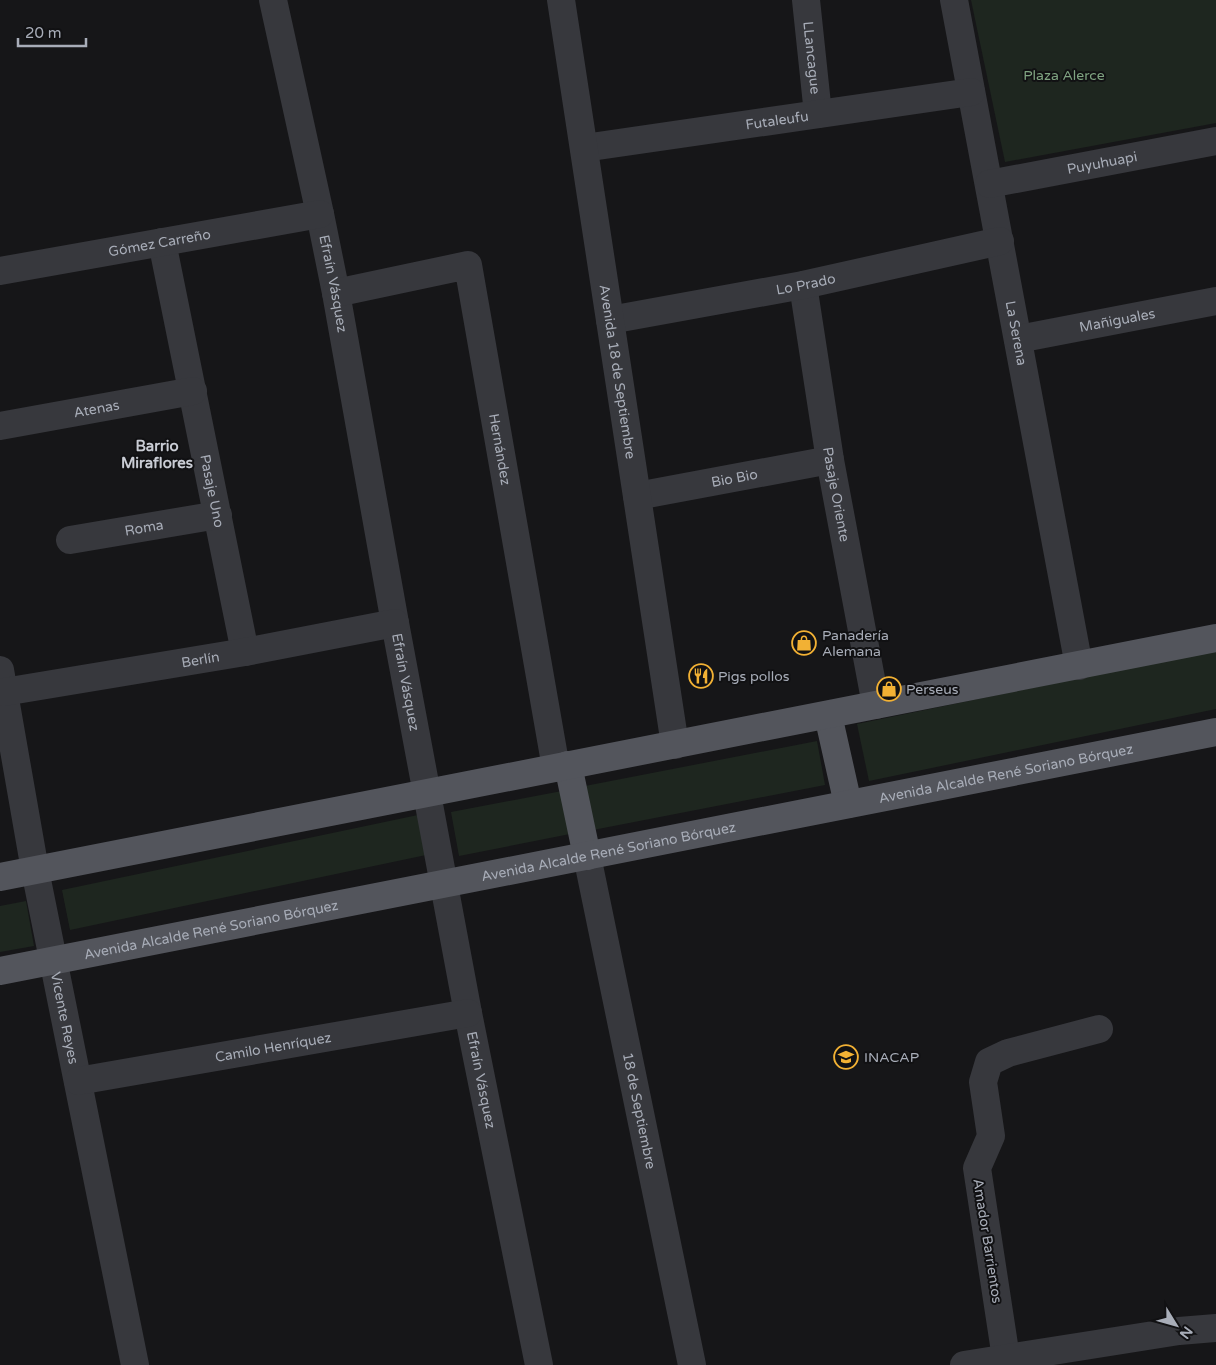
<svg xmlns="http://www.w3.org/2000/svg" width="1216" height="1365" font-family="'Varela Round',sans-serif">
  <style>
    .green { fill: #1e261f }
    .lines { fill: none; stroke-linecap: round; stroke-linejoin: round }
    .minor { stroke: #37383d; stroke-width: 28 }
    .tertiary { stroke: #37383d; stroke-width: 28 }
    .primary { stroke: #53555c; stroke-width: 28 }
    .labels { text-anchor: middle; stroke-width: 4; stroke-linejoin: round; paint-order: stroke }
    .street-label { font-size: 14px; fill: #a8adb8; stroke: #111113 }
    .park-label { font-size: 14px; fill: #7fa381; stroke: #111113 }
    .poi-label { font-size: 14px; fill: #a8adb8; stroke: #111113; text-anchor: start }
    .neighbourhood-label { font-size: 15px; font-weight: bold; fill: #c9ccd4; stroke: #111113 }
  </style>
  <rect width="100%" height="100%" fill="#161618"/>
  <!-- green -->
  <g class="green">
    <polygon points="971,0 1216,0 1216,123 1005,162"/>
    <polygon points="1216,650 1216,709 869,781 857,724"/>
    <polygon points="817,741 825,785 593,830 585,786"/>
    <polygon points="562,791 570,834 459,856 451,812"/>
    <polygon points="418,815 426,855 70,930 62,890"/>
    <polygon points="26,901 34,946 0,952 0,906"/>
  </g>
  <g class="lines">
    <!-- minor -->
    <g class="minor">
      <path id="s1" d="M273,0L320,214L336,293L395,623L468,1013L539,1365"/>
      <path id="s2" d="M806,0L818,114"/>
      <path id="s3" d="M954,0L1079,666"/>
      <path id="s4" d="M584,148L971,92"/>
      <path id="s5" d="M989,184L1216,141"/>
      <path id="s6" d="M162,242L245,652"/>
      <path id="s7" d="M0,271L320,214"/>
      <path id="s8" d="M803,285L830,460L876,705"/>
      <path id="s9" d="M336,293L468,265L556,768"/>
      <path id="s10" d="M610,320L803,285L1000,241"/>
      <path id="s11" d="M1018,339L1216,301"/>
      <path id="s12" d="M0,426L193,391"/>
      <path id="s13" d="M637,496L830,460"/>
      <path id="s14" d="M70,540L218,515"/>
      <path id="s15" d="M0,670L35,870L135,1365"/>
      <path id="s16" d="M4,692L245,652L395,623"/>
      <path id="s17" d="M587,856L692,1365"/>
      <path id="s18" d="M78,1081L468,1013"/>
      <polyline points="1006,1358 977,1168 991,1136 983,1082 989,1062 1008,1053 1099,1029"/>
    </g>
    <!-- tertiary -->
    <g class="tertiary">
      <path id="s19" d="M561,0L675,745"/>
      <polyline points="964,1365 1179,1331 1216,1328"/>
    </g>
    <!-- primary -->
    <g class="primary">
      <polyline points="828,715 848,804"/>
      <polyline points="568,765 587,856"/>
      <polyline points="0,877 1216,638"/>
      <path id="s20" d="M0,971L1216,732"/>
    </g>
  </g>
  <!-- icons -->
  <defs>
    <g id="shop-ring" transform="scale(1.25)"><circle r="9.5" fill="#111113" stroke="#f2b134" stroke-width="1.5"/><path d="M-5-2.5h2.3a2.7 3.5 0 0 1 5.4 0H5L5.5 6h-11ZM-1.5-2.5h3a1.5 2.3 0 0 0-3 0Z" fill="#f2b134"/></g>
    <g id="restaurant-ring" transform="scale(1.25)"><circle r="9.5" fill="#111113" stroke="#f2b134" stroke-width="1.5"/><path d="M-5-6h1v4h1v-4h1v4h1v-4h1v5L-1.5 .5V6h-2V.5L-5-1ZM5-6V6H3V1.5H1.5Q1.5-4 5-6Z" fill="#f2b134"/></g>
    <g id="university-ring" transform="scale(1.25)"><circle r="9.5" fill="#111113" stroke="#f2b134" stroke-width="1.5"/><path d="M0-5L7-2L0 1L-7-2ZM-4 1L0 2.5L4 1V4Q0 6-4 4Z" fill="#f2b134"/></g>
  </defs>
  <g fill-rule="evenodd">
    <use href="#shop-ring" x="804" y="643"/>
    <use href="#restaurant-ring" x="701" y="676"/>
    <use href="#shop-ring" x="889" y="689"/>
    <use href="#university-ring" x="846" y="1057"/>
  </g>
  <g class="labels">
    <!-- street labels -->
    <g class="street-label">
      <text dy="5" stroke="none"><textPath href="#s2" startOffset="58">LLancague</textPath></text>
      <text dy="5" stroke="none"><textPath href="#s4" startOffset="195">Futaleufu</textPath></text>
      <text dy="5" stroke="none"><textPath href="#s5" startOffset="115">Puyuhuapi</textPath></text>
      <text dy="5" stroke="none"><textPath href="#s7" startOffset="162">Gómez Carreño</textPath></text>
      <text dy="5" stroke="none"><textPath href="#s1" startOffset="290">Efraín Vásquez</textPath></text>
      <text dy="5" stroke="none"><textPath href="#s10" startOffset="199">Lo Prado</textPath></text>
      <text dy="5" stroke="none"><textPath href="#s11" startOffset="101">Mañiguales</textPath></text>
      <text dy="5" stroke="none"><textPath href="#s3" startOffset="339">La Serena</textPath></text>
      <text dy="5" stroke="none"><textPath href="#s19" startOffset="376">Avenida 18 de Septiembre</textPath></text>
      <text dy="5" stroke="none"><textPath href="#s12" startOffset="98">Atenas</textPath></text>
      <text dy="5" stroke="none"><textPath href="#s9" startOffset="322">Hernández</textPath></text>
      <text dy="5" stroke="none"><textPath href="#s13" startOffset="99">Bio Bio</textPath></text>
      <text dy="5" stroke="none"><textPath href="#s6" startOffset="254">Pasaje Uno</textPath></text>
      <text dy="5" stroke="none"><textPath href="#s8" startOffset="212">Pasaje Oriente</textPath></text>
      <text dy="5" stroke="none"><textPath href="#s14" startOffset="75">Roma</textPath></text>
      <text dy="5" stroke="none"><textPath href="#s16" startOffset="199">Berlín</textPath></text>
      <text dy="5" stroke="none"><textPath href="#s1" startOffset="695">Efraín Vásquez</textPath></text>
      <text dy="5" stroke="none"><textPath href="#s20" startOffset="1025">Avenida Alcalde René Soriano Bórquez</textPath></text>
      <text dy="5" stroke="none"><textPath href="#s20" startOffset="620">Avenida Alcalde René Soriano Bórquez</textPath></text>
      <text dy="5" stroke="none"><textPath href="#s20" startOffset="215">Avenida Alcalde René Soriano Bórquez</textPath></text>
      <text dy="5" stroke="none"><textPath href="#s15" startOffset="354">Vicente Reyes</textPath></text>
      <text dy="5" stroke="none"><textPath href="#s18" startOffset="198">Camilo Henríquez</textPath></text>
      <text dy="5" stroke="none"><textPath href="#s1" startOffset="1100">Efraín Vásquez</textPath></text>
      <text dy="5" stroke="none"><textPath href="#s17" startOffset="260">18 de Septiembre</textPath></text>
      <text transform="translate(988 1241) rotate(81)" y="5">Amador Barrientos</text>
    </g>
    <!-- park labels -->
    <g class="park-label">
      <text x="1064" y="80">Plaza Alerce</text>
    </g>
    <!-- poi labels -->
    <g class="poi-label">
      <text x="822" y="640">Panadería<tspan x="822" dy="16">Alemana</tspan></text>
      <text x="718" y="681">Pigs pollos</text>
      <text x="906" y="694">Perseus</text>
      <text x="864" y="1062">INACAP</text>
    </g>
    <!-- neighbourhood labels -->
    <g class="neighbourhood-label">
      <text x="157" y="451">Barrio<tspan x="157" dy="17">Miraflores</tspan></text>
    </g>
  </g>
  <!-- north arrow -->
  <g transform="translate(1176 1325) rotate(127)" stroke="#111113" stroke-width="4" paint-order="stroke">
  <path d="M0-4L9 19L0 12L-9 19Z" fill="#a8adb8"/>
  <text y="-8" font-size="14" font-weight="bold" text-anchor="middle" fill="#a8adb8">N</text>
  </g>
  <!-- scale -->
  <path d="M18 38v8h68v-8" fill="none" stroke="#a8adb8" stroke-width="2.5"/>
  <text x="25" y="38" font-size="15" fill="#a8adb8" stroke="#111113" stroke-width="4" paint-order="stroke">20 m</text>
</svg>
